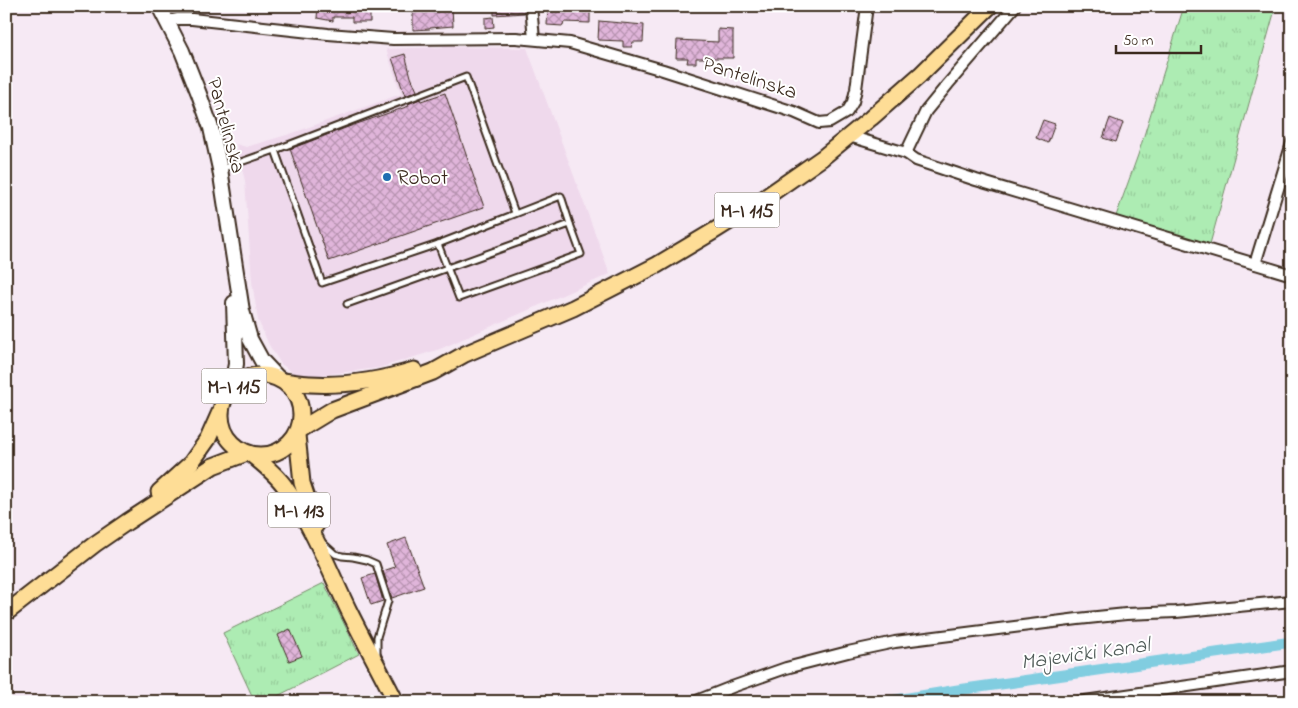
<svg xmlns="http://www.w3.org/2000/svg" width="1298" height="708" font-family="'Indie Flower',sans-serif">
  <style>
    .built { fill: #efd9ec }
    .grass { fill: url(#grass-tufts); stroke: #748b68 }
    .lines { fill: none; stroke-linecap: round; stroke-linejoin: round }
    .canal { stroke: #81cde0; stroke-width: 11 }
    .building { fill: url(#building-cross-hatch); stroke: #3b2a1e }
    .lane-casing { stroke: #3b2a1e; stroke-width: 9 }
    .street-casing { stroke: #3b2a1e; stroke-width: 14 }
    .secondary-casing { stroke: #3b2a1e; stroke-width: 18 }
    .primary-casing { stroke: #3b2a1e; stroke-width: 19 }
    .lane { stroke: #fff; stroke-width: 5 }
    .street { stroke: #fff; stroke-width: 10 }
    .secondary { stroke: #fff; stroke-width: 14 }
    .primary { stroke: #fedd96; stroke-width: 15 }
    .poi-dot { fill: #1f6fb2; stroke: #fff; stroke-width: 2 }
    .labels { text-anchor: middle; stroke-width: 4; stroke-linejoin: round; paint-order: stroke }
    .shield { fill: #fff; stroke: #766a62; stroke-width: 1 }
    .shield-label { font-size: 20px; font-weight: bold; fill: #3b2a1e }
    .street-label { font-size: 21px; fill: #3b2a1e; stroke: #fff }
    .poi-label { font-size: 21px; fill: #3b2a1e; stroke: #fff; text-anchor: start }
    .water-label { font-size: 22px; font-style: italic; fill: #505b58; stroke: #fff }
  </style>
  <defs>
    <pattern id="grass-tufts" width="24" height="20" patternUnits="userSpaceOnUse" patternTransform="scale(1.25)"><rect width="24" height="20" fill="#adecb3"/><path d="M3 7l-1-3M5 7V3M7 7l1-3M15 17l-1-3M17 17v-4M19 17l1-3" fill="none" stroke="#96cb9a"/></pattern>
    <pattern id="building-cross-hatch" width="8" height="8" patternUnits="userSpaceOnUse" patternTransform="scale(1.25)"><rect width="8" height="8" fill="#e0b5da"/><path d="M0 0l8 8M0 8l8-8" fill="none" stroke="#b793b0"/></pattern>
  </defs>
  <rect width="100%" height="100%" fill="#f6e9f4"/>
  <filter id="ink" filterUnits="userSpaceOnUse"><feTurbulence type="fractalNoise" baseFrequency=".02" numOctaves="2"/><feDisplacementMap in="SourceGraphic" scale="10" xChannelSelector="R" yChannelSelector="G"/><feConvolveMatrix kernelMatrix="1 2 1 2 8 2 1 2 1" color-interpolation-filters="sRGB"/></filter>
  <g filter="url(#ink)">
    <!-- built -->
    <polygon class="built" points="445,47 527,48 610,274 440,349 379,368 321,375 296,375 281,364 269,345 258,320 252,282 245,181 236,144 246,147 290,134 401,94 386,49"/>
    <!-- grass -->
    <g class="grass">
      <polygon points="1184,6 1276,6 1210,244 1116,216 1138,155"/>
      <polygon points="324,583 359,654 266,702 255,702 223,633"/>
    </g>
    <g class="lines">
      <!-- canal -->
      <polyline class="canal" points="884,702 958,690 1015,682 1292,642"/>
    </g>
    <!-- building -->
    <g class="building">
      <polygon points="318,6 370,6 370,22 352,22 352,17 333,17 333,21 317,18"/>
      <polygon points="494,6 524,6 524,13 494,15"/>
      <polygon points="548,6 590,7 590,23 564,22 563,26 547,25"/>
      <polygon points="452,7 453,26 430,28 430,29 413,30 413,12 434,11 433,8"/>
      <polygon points="493,17 494,27 485,28 485,18"/>
      <polygon points="599,21 644,25 643,42 633,42 632,47 623,47 623,41 598,40"/>
      <polygon points="718,29 733,30 733,58 696,58 696,63 687,63 688,58 676,58 677,40 718,42"/>
      <polygon points="405,54 411,77 417,91 405,96 392,58"/>
      <polygon points="445,93 484,207 329,261 290,149 348,127 409,106 408,104 420,99 421,101"/>
      <polygon points="1110,118 1123,123 1116,142 1103,138"/>
      <polygon points="1043,120 1055,124 1048,143 1036,138"/>
      <polygon points="406,538 424,587 392,598 383,571 395,567 387,545"/>
      <polygon points="375,574 383,601 371,605 362,578"/>
      <polygon points="290,629 302,656 289,661 278,635"/>
    </g>
    <g class="lines">
      <!-- lane casing -->
      <g class="lane-casing">
        <g id="lane">
          <polyline points="275,150 322,283 438,244 459,298 581,254 570,224 347,304"/>
          <polyline points="221,169 275,150 466,77 515,213"/>
          <polyline points="438,244 561,196 570,224"/>
          <polyline points="323,543 335,554 342,556 353,557 367,560 376,564 388,601 377,637 377,654"/>
        </g>
      </g>
      <!-- street casing -->
      <g class="street-casing">
        <g id="street">
          <polyline points="531,6 534,39"/>
          <polyline points="167,21 178,19 192,19 328,34 393,39 516,38 570,43 663,70 794,112 819,123 830,122 847,112 853,102 856,89 867,6"/>
          <polyline points="849,136 906,153 916,160 976,180 1292,275"/>
          <polyline points="906,153 926,111 948,84 1015,6"/>
          <polyline points="1255,264 1292,143"/>
          <polyline points="694,702 732,687 786,668 848,652 895,642 1078,619 1126,614 1176,612 1292,601"/>
          <polyline points="1078,702 1292,671"/>
        </g>
      </g>
      <!-- secondary casing -->
      <g class="secondary-casing">
        <g id="secondary">
          <polyline points="159,6 182,51 199,94 211,128 220,169 242,311 250,339 262,361 278,378"/>
          <polyline points="231,389 236,364 234,303"/>
        </g>
      </g>
      <!-- primary casing -->
      <g class="primary-casing">
        <g id="primary">
          <circle cx="261" cy="415" r="40"/>
          <path d="M283,381C292,382 301,384 310,384C344,386 381,380 414,370"/>
          <polyline points="299,430 332,410 433,372 465,354 573,308 657,265 714,231 743,213 822,158 871,118 920,75 990,6"/>
          <polyline points="297,435 302,483 316,525"/>
          <path d="M252,455C264,465 277,475 285,487C312,525 330,572 350,613C365,643 381,672 396,702"/>
          <polyline points="159,492 191,463 208,439 220,412"/>
          <polyline points="6,613 95,544 127,522 213,466 247,453"/>
        </g>
      </g>
      <!-- lane -->
      <use href="#lane" class="lane"/>
      <!-- street -->
      <use href="#street" class="street"/>
      <!-- secondary -->
      <use href="#secondary" class="secondary"/>
      <!-- primary -->
      <use href="#primary" class="primary"/>
    </g>
  </g>
  <!-- markers -->
  <circle class="poi-dot" cx="387" cy="177" r="5"/>
  <g class="labels">
    <!-- shield labels -->
    <g class="shield">
      <rect x="714.5" y="192.5" width="65" height="35" rx="4"/>
      <rect x="201.5" y="368.5" width="65" height="35" rx="4"/>
      <rect x="268" y="492.5" width="62" height="35" rx="4"/>
    </g>
    <g class="shield-label">
      <text x="747" y="217">M-I 115</text>
      <text x="234" y="393">M-I 115</text>
      <text x="299" y="517">M-I 113</text>
    </g>
    <!-- street labels -->
    <g class="street-label">
      <text transform="translate(750 77) rotate(18)" y="7">Pantelinska</text>
      <text transform="translate(227 125) rotate(75)" y="7">Pantelinska</text>
    </g>
    <!-- poi labels -->
    <g class="poi-label">
      <text x="397" y="184">Robot</text>
    </g>
    <!-- water labels -->
    <g class="water-label">
      <text transform="translate(1085 652) rotate(-8)" y="8">Majevički Kanal</text>
    </g>
  </g>
  <!-- margin -->
  <rect width="1298" height="708" fill="none" stroke="#fff" stroke-width="25"/>
  <rect x="12" y="12" width="1273" height="683" fill="none" stroke="#3b2a1e" stroke-width="2" filter="url(#ink)"/>
  <!-- scale -->
  <path d="M1116 45v8h85v-8" fill="none" stroke="#3b2a1e" stroke-width="2.5"/>
  <text x="1123" y="45" font-size="15" fill="#3b2a1e" stroke="#ffffff" stroke-width="4" paint-order="stroke">50 m</text>
</svg>
